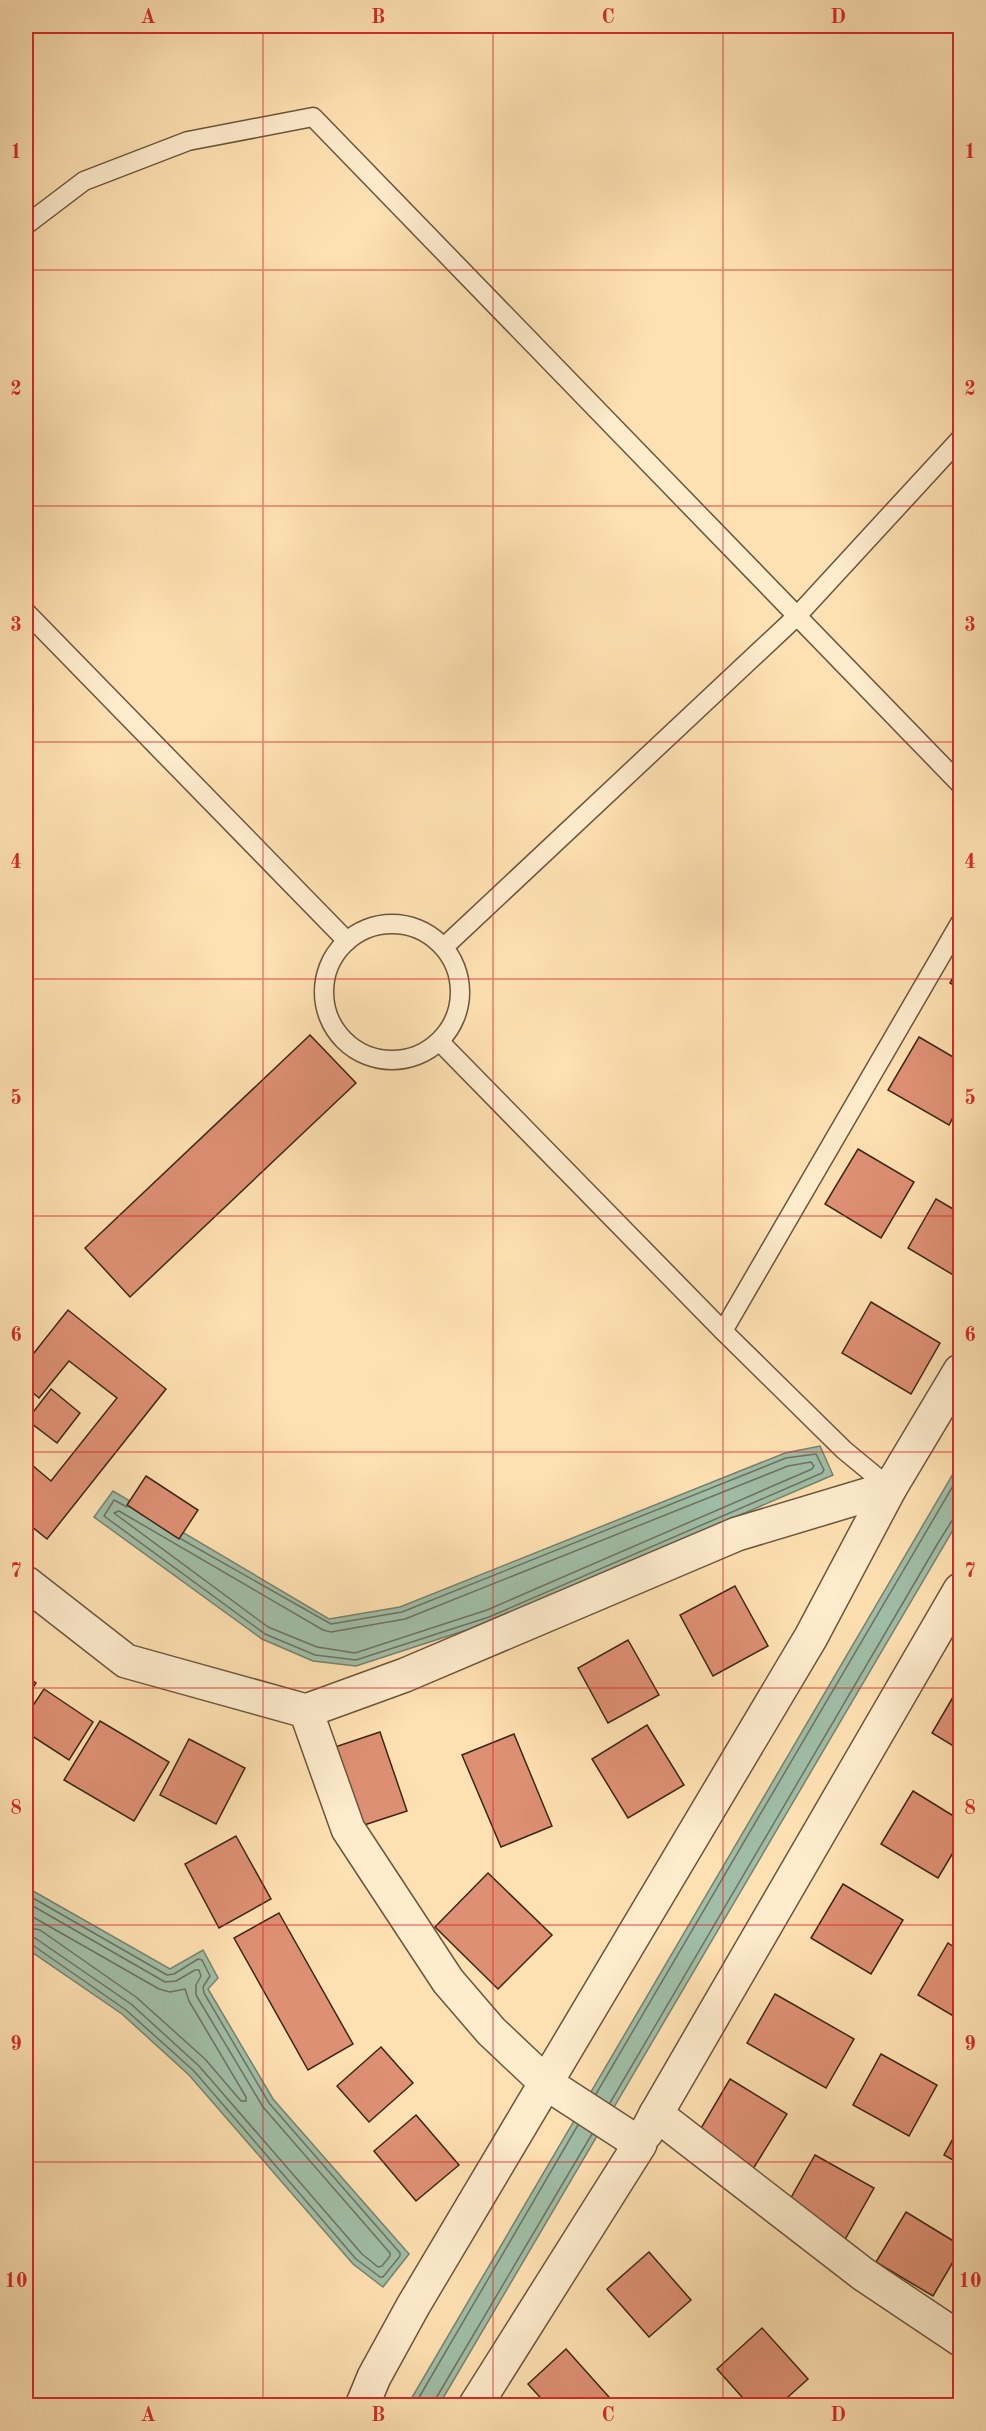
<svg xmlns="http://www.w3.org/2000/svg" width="986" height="2431" font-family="'Old Standard TT',serif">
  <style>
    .water { fill: #a0bea8; stroke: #78816d; stroke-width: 1.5 }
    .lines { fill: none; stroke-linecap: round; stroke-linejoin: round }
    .shore { stroke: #6e725e; stroke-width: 1.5 }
    .building { fill: #de9074; stroke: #3d2615; stroke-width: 1.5 }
    .service-casing { stroke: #6d553c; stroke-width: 21 }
    .minor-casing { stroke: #6d553c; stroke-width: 36 }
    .service { stroke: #feeccd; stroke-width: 18 }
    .minor { stroke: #feeccd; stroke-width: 33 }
    .grid { fill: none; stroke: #d62828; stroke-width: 1.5; stroke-opacity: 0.55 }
    .neatline { fill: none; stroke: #d62828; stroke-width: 2 }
    .grid-label { font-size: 20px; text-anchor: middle; font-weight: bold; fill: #d62828 }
  </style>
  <rect width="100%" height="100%" fill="#fee1b2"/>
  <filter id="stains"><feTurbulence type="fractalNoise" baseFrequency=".00333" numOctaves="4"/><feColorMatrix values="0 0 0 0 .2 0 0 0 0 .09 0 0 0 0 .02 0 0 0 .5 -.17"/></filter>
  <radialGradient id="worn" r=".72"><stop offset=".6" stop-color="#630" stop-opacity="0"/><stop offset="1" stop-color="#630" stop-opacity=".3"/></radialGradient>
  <!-- water -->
  <g class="water">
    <polygon points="820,1446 833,1475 491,1622 356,1666 313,1661 262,1639 94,1517 113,1491 329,1619 400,1607 785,1453"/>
    <polygon points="960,1462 960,1518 439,2405 407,2406"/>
    <polygon points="26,1887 170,1969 203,1950 218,1978 208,1989 273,2099 409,2254 383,2287 353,2264 189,2075 122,2014 26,1948"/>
  </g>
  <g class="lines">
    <!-- shore -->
    <g class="shore">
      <polygon points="811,1462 814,1466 812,1469 487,1610 355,1653 317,1647 268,1627 114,1513 119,1511 323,1630 331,1632 405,1619 788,1466"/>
      <polyline points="127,1507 114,1500 104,1516 265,1634 315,1655 356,1660 489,1617 822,1473 824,1470 816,1454 786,1458 402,1612 331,1624 181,1539"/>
      <polyline points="26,1894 167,1975 174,1974 198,1959 202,1960 210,1976 203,1987 204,1993 269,2103 400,2253 400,2256 383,2277 380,2277 356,2259 194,2071 126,2010 31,1944 26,1943"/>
      <polyline points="26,1902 165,1982 176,1981 195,1970 199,1970 201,1976 196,1985 196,1995 263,2107 390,2253 390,2256 382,2266 378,2267 362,2254 199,2066 131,2004 35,1938 26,1936"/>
      <polyline points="26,1913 159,1989 170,1992 185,1989 189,2001 246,2097 246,2101 241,2101 205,2059 136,1997 40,1930 26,1927"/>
      <polyline points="596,2094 960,1474"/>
      <polyline points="610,2103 938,1543 953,1519 960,1516"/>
      <polyline points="414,2406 578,2125"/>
      <polyline points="434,2406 435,2400 592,2134"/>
    </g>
  </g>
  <!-- building -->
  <g class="building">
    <polygon points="960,965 960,989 950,983"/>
    <polygon points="310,1035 356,1083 130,1297 85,1248"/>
    <polygon points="919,1037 960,1061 960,1104 949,1125 888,1090"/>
    <polygon points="858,1149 914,1182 881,1238 825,1204"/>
    <polygon points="936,1199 960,1213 960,1279 908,1248"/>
    <polygon points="871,1302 940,1343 911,1394 842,1353"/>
    <polygon points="68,1310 166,1389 47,1539 26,1522 26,1460 51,1481 117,1398 69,1361 39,1398 26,1387 26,1363"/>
    <polygon points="51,1389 80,1413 57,1443 27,1420"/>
    <polygon points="146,1476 198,1510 179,1539 127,1505"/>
    <polygon points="735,1586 768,1646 713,1676 680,1615"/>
    <polygon points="628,1640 659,1695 608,1723 578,1668"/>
    <polygon points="26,1676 36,1683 26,1698"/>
    <polygon points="960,1685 960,1750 932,1733"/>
    <polygon points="44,1689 93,1722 69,1760 26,1732 26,1716"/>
    <polygon points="100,1721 169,1762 134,1821 64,1780"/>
    <polygon points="647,1725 684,1785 628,1818 592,1759"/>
    <polygon points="380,1732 407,1811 355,1828 329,1749"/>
    <polygon points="514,1734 552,1826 501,1847 462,1755"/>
    <polygon points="189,1739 245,1768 216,1824 160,1795"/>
    <polygon points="913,1791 960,1820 960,1841 938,1878 881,1844"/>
    <polygon points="236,1836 271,1899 219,1928 185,1864"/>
    <polygon points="488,1873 552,1935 498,1989 435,1927"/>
    <polygon points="843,1884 903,1920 871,1974 811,1938"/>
    <polygon points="279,1913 353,2044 308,2070 234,1938"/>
    <polygon points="948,1943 960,1951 960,2020 918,1995"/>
    <polygon points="775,1994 854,2039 826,2088 747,2043"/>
    <polygon points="381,2047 413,2083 369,2122 337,2086"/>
    <polygon points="881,2054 937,2085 909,2136 853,2105"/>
    <polygon points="730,2079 787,2114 753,2169 697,2135"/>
    <polygon points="416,2115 459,2165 416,2201 374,2151"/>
    <polygon points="960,2126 960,2164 944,2155"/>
    <polygon points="815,2155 874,2188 843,2243 784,2210"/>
    <polygon points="906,2212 960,2245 960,2250 933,2296 876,2262"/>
    <polygon points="649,2252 691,2300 649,2337 607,2289"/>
    <polygon points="762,2328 808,2379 778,2406 750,2406 717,2369"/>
    <polygon points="566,2349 617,2406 548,2406 528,2384"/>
  </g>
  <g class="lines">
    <!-- service casing -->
    <g class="service-casing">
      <g id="service">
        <polyline points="26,225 84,181 188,141 313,117 960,784"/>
        <polyline points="26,612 347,941"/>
        <circle cx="392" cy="992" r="68"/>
        <polyline points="444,947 797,616 960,439"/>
        <polyline points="440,1042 723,1331 844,1450 890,1488"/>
        <polyline points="723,1331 960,923"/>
      </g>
    </g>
    <!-- minor casing -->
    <g class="minor-casing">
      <g id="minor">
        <polyline points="26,1583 126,1661 306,1711"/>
        <polyline points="656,2114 960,1590"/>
        <polyline points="646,2133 656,2114 863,2274 960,2339"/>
        <polyline points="362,2406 374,2377 413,2306 811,1637 890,1488 960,1371"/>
        <polyline points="475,2406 640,2144 546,2083 491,2031 448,1981 348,1829 306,1711 405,1675 737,1534 890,1488"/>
      </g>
    </g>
    <!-- service -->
    <use href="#service" class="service"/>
    <!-- minor -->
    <use href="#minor" class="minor"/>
  </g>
  <!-- grid -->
  <path class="grid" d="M263,26V2406M493,26V2406M723,26V2406M26,270H960M26,506H960M26,742H960M26,979H960M26,1216H960M26,1452H960M26,1688H960M26,1925H960M26,2162H960"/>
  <!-- margin -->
  <rect width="986" height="2431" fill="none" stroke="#fee1b2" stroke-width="66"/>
  <rect x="33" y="33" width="920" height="2365" class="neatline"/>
  <g class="grid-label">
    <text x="148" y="23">A</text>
    <text x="378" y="23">B</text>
    <text x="608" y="23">C</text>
    <text x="838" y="23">D</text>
    <text x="16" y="158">1</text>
    <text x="970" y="158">1</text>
    <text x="16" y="395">2</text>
    <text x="970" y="395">2</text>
    <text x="16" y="631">3</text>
    <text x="970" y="631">3</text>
    <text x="16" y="868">4</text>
    <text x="970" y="868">4</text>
    <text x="16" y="1104">5</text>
    <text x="970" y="1104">5</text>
    <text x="16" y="1341">6</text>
    <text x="970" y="1341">6</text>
    <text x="16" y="1577">7</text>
    <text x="970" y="1577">7</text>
    <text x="16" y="1814">8</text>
    <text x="970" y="1814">8</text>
    <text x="16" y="2050">9</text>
    <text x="970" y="2050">9</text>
    <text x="16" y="2287">10</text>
    <text x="970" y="2287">10</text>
    <text x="148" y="2421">A</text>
    <text x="378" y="2421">B</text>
    <text x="608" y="2421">C</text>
    <text x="838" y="2421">D</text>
  </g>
  <rect width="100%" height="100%" filter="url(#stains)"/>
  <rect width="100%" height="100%" fill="url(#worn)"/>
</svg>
